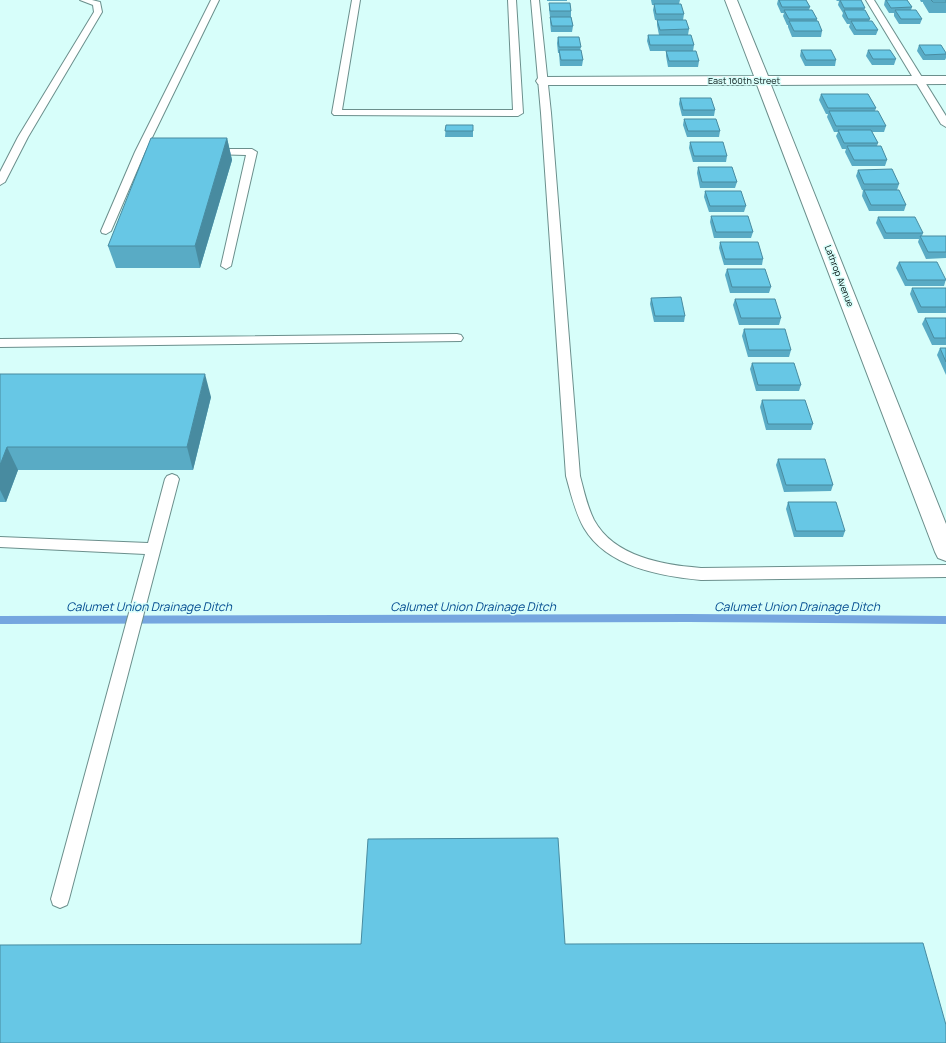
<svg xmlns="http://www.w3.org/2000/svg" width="946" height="1043" font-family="Manrope,sans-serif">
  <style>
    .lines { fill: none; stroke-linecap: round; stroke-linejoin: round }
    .stream { fill: #75a6df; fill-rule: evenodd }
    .service-casing { stroke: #6b8f8c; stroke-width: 2 }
    .minor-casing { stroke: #6b8f8c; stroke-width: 2 }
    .service { fill: #fff; fill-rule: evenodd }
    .minor { fill: #fff; fill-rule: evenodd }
    .wall { fill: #59abc5 }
    .shaded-wall { fill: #488ba0 }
    .building { fill: #67c7e5; stroke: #488ba0 }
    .labels { text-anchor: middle; stroke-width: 3; stroke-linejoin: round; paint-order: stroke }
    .far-street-label { font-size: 9px; fill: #03100f; stroke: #d7fefa }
    .water-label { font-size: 12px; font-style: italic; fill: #004a8f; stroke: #d7fefa }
  </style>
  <rect width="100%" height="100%" fill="#d7fefa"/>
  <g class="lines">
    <!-- stream -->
    <polygon class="stream" points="688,614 946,616 946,624 688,622 0,624 0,616"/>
    <!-- service casing -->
    <g class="service-casing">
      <g id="service">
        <polygon points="80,0 92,0 100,2 102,12 28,137 5,182 0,185 0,172 18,137 94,12 93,5"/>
        <polygon points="211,0 219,0 145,152 111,231 106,234 102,233 101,231 135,152"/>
        <polygon points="352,0 360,0 342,110 513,110 508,0 516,0 523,113 518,116 334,115 332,113"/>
        <path d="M531,0H539L551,113L580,476C584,491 587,506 594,520C614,557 664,565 701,568L946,565V577L701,580C660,576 607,567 584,528C575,512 571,494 566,476L541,113Z"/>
        <polygon points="866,0 874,0 946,116 946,127 941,124"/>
        <polygon points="211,149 252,149 257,152 231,266 226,269 221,266 246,155 208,154 206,152 208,150"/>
        <polygon points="457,334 461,335 463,338 461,341 0,347 0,339"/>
        <polygon points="172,474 177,476 179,479 69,899 67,905 60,908 53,905 51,899 145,554 0,547 0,537 148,543 165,479 167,476"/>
      </g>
    </g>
    <!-- minor casing -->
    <g class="minor-casing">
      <polygon id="minor" points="725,0 737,0 768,76 946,76 946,84 771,85 946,524 946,561 938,558 935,552 757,85 543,85 538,84 536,81 538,78 543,77 754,76"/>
    </g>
    <!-- service -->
    <use href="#service" class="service"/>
    <!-- minor -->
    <use href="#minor" class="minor"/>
  </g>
  <!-- wall -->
  <g class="wall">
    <rect x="547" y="0" width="20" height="1"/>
    <polygon points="651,0 680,0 679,4 684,14 683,20 655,20 653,10 654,5 652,5"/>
    <polygon points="778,0 806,0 810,7 809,10 817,19 817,21 822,31 821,37 792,37 788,27 788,25 787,25 783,16 784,13 781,13 777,4"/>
    <polygon points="836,0 861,0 865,8 864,10 870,19 869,21 878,30 876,35 854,35 849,27 850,24 847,24 842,16 843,13 838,5 839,1 837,1"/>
    <polygon points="885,0 907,0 912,7 911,10 922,19 920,24 899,24 894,16 894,13 889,13 884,5"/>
    <polygon points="920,0 946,0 946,13 929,13 923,3 923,2 921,2"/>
    <polygon points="549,3 571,11 571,17 573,26 572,32 551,32 550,22 550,17 549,9"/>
    <polygon points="657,20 689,29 688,35 659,35 657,25"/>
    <polygon points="648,35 694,45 693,51 699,61 698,67 668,67 666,56 666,51 650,51 647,41"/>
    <polygon points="558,37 581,47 580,50 583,60 582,66 560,66 559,53 558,53 557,43"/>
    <polygon points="919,45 946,53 946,58 945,60 923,60 917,51"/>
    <polygon points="801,50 836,60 835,66 805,66 800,56"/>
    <polygon points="868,50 896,59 894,65 872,65 866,56"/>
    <polygon points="821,94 876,108 875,111 886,126 884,132 872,132 878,143 877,146 887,160 885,166 852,166 845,152 846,149 842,149 836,136 838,132 834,132 827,117 828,114 826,114 819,100"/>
    <polygon points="680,98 715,110 714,116 682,116 679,104"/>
    <polygon points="684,119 720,131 719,137 687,137 683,125"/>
    <polygon points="446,125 473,125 473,137 445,137"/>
    <polygon points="227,138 232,160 200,268 116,268 108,246"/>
    <polygon points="690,142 727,156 726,162 693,162 689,148"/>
    <polygon points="698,167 737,182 735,188 700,188 697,173"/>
    <polygon points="858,170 899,184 897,190 906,205 904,211 869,211 862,196 863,190 862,190 856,176"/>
    <polygon points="705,191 746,206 744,212 709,212 704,197"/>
    <polygon points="711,216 753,232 751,238 714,238 710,222"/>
    <polygon points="878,217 923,233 922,236 946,236 946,258 926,259 918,242 919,239 884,239 876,223"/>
    <polygon points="720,242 763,259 762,265 724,265 719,248"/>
    <polygon points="899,262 946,279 944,286 905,286 896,268"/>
    <polygon points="727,269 771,287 769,293 730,293 725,275"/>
    <polygon points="912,288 946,288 946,313 918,313 910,294"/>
    <polygon points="651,298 685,316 684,322 654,322 650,304"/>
    <polygon points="735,299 781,318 779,325 739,325 733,305"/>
    <polygon points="925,318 946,318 946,345 932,345 922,324"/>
    <polygon points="744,329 791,350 789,357 748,357 742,336"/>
    <polygon points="940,348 946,348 946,375 937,355"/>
    <polygon points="752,363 801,385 799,391 756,391 750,369"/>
    <polygon points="0,374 211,397 193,470 18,470 6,502 0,502"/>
    <polygon points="762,400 813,424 811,430 766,430 760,407"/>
    <polygon points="778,459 833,485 831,491 784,492 776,465"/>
    <polygon points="788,502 845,531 843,537 794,537 786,509"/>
  </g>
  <!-- shaded-wall -->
  <g class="shaded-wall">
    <polygon points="227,138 232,160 200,268 195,246"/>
    <polygon points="205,374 211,397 193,470 187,447"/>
    <polygon points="7,447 18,470 6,502 0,490 0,465"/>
  </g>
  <!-- building -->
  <g class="building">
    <polygon points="779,0 806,0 810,7 782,7"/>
    <polygon points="840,0 861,0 865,8 844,8"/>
    <polygon points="886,0 907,0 912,7 891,8"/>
    <polygon points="931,0 946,0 946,2 933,2"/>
    <polygon points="549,3 570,3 571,11 550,11"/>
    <polygon points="654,4 681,4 684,14 656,14"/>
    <polygon points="784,10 812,10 817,19 789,19"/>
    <polygon points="844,10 865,10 870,19 848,19"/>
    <polygon points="895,10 916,10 922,19 901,19"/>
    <polygon points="550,17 571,17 573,26 552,26"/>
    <polygon points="657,20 686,20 689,29 660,30"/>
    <polygon points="789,21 818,21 822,31 794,31"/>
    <polygon points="851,21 872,21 878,30 856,30"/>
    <polygon points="648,35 691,35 694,45 650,45"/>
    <polygon points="558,37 579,37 581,47 559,47"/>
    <polygon points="919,45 941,45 946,53 946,54 925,55"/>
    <polygon points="559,50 581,50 583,60 561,60"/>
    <polygon points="801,50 831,50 836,60 806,60"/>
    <polygon points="868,50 890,50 896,59 873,59"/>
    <polygon points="666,51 696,51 699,61 669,61"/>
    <polygon points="821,94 868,94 876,108 828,108"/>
    <polygon points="680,98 711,98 715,110 683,110"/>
    <polygon points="829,111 878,111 886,126 836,126"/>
    <polygon points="684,119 716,119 720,131 688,131"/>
    <polygon points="446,125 473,125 473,131 445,131"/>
    <polygon points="838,130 871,130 878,143 844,143"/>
    <polygon points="151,138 227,138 195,246 108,246"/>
    <polygon points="690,142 723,142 727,156 694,156"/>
    <polygon points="847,146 881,146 887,160 854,160"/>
    <polygon points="698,167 732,167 737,182 702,182"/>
    <polygon points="892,169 899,184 864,184 858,170"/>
    <polygon points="864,190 899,190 906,205 871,205"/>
    <polygon points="705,191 741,191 746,206 710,206"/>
    <polygon points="711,216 748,216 753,232 716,232"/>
    <polygon points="878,217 915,217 923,233 886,233"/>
    <polygon points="920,236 946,236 946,252 928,252"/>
    <polygon points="720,242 758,242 763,259 725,259"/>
    <polygon points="899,262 937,262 946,280 907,280"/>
    <polygon points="727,269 765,269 771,287 732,287"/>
    <polygon points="912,288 946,288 946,307 921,307"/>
    <polygon points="681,297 685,316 655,316 651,298"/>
    <polygon points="735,299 775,299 781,318 741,318"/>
    <polygon points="925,318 946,318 946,338 934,338"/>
    <polygon points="744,329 785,329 791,350 749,350"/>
    <polygon points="940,348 946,348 946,362"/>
    <polygon points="752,363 794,363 801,385 758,385"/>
    <polygon points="0,374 205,374 187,447 7,447 0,465"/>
    <polygon points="762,400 805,400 813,424 768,424"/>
    <polygon points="778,459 825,459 833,485 786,485"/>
    <polygon points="788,502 836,502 845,531 796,531"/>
    <polygon points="558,838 565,944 923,943 946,1025 946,1043 0,1043 0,945 361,944 368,839"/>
  </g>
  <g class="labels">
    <!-- far-street labels -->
    <g class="far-street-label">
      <text x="744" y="84">East 160th Street</text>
      <text transform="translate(839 276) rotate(69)" y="3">Lathrop Avenue</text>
    </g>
    <!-- water labels -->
    <g class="water-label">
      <text x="149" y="611">Calumet Union Drainage Ditch</text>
      <text x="473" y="611">Calumet Union Drainage Ditch</text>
      <text x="797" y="611">Calumet Union Drainage Ditch</text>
    </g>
  </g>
</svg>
